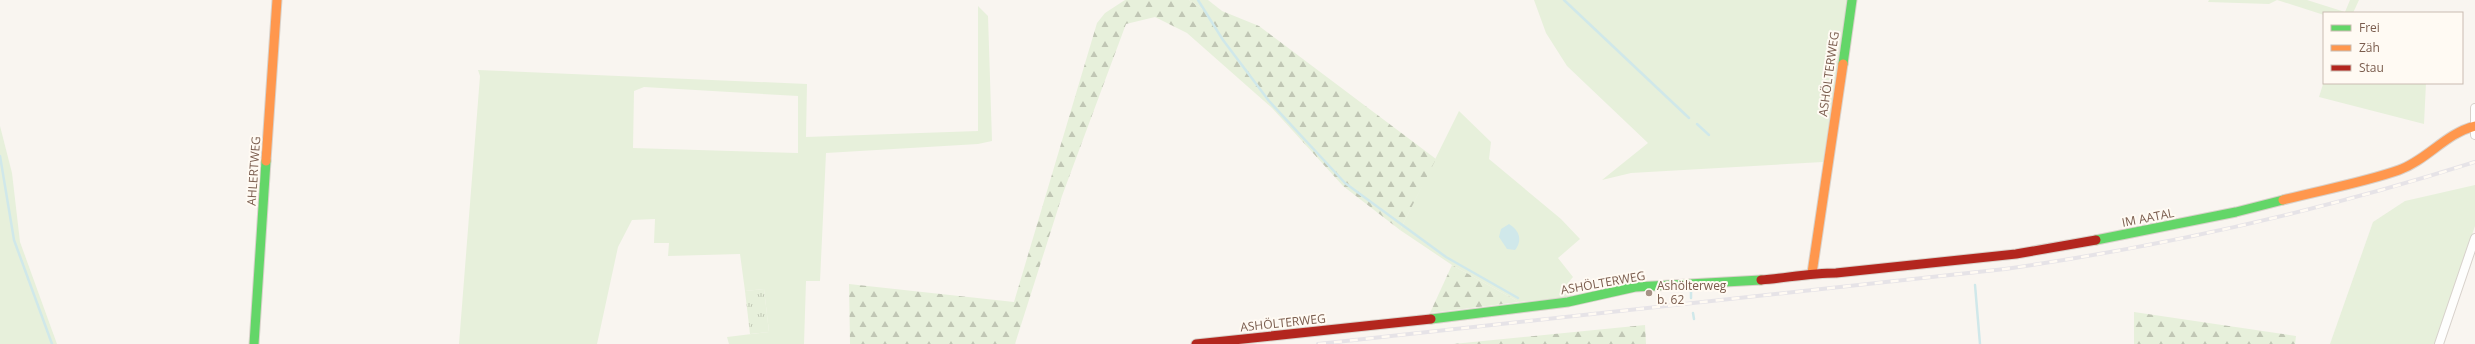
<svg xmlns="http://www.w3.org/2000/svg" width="2475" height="344" font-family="'Open Sans',sans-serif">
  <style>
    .grass { fill: #e7f0db; fill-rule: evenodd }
    .forest { fill: url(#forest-firs) }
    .park { fill: url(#park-tufts) }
    .water { fill: #d0e8ea }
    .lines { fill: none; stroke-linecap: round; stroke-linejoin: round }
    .stream { stroke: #d0e8ea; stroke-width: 2.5 }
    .street-casing { stroke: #d7d1cb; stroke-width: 10 }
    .fast-casing { stroke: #d9d2cb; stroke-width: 11 }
    .slow-casing { stroke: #d9d2cb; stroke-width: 11 }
    .jam-casing { stroke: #d9d2cb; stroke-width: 11 }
    .street { stroke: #fefefd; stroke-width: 8 }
    .fast { stroke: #63d668; stroke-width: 9 }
    .slow { stroke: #ff974d; stroke-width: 9 }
    .jam { stroke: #b3261e; stroke-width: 9 }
    .rail-casing { stroke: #e6e3e7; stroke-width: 4 }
    .rail { stroke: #fffaf3; stroke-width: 2.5; stroke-dasharray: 8; stroke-linecap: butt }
    .poi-dot { fill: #a69286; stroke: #fffaf3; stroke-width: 1.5 }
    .labels { text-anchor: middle; stroke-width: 4; stroke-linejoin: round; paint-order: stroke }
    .street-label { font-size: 12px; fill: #7a5c4d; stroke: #fffaf3 }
    .poi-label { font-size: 12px; fill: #7a5c4d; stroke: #fffaf3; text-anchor: start }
  </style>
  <defs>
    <pattern id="forest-firs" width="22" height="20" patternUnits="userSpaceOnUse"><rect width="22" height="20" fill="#e7f0db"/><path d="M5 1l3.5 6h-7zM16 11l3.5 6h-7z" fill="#c0c6b4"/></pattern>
    <pattern id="park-tufts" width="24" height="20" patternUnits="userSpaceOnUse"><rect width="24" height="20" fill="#e7f0db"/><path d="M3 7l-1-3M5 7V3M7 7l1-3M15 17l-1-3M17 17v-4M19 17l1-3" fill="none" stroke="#c0c6b4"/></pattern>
  </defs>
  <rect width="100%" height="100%" fill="#f9f5f0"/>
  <!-- grass -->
  <g class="grass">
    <polygon points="1189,0 1208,0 1222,11 1205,11"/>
    <polygon points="1534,0 1848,0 1823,162 1631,173 1602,180 1648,143 1567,66 1546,33"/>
    <polygon points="2209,0 2277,0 2269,4 2208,2"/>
    <polygon points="2277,0 2307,0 2345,12 2350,0 2359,0 2353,13 2324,13 2324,15"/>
    <path d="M978,6L988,16L992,141L978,144L826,153L820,281H806L804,344H729L727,337L769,332L764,289L745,291L740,254L668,256L669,243H654L655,219L632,220L618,247L597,344H459L480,76L478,70L807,84L806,137L978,131ZM644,87L798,96V153L633,148L634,91Z"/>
    <polygon points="2324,81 2324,83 2426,83 2424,124 2319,97"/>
    <polygon points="1459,111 1491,142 1489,159 1561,219 1580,239 1558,258 1573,277 1568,283 1572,297 1519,302 1452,265 1400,230"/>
    <polygon points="0,126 12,173 20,242 57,344 0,344"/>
    <polygon points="2475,185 2475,226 2435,344 2330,344 2373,222 2405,201"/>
  </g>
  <!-- forest -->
  <g class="forest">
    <polygon points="1125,0 1189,0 1205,11 1222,11 1259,26 1436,159 1400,230 1343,186 1272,108 1187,33 1155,17 1126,24 1062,196 1015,344 850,344 849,284 1014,302 1097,23 1105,13"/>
    <polygon points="1452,265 1519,302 1430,313"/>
    <polygon points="2134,312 2296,336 2295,344 2134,344"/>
    <polygon points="1645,325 1646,344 1453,344"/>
  </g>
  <!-- park -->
  <polygon class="park" points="764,289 769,332 750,334 745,291"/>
  <!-- water -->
  <path class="water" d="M1509,224C1519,230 1523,240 1515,250L1507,249L1499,237L1501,229Z"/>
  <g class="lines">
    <!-- stream -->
    <g class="stream">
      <polyline points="1198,0 1223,40 1269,101 1345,183 1446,257 1518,298"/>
      <polyline points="1564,0 1689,118"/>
      <polyline points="1697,124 1709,135"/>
      <polyline points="0,156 14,240 52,344"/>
      <polyline points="1975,285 1980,344"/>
      <polyline points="1691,290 1691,298"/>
      <polyline points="1693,313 1694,319"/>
    </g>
    <!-- street casing -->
    <g class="street-casing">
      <g id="street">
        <polyline points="2475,108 2475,135"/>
        <polyline points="2439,344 2475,238"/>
      </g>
    </g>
    <!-- fast casing -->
    <g class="fast-casing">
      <g id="fast">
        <polyline points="1843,64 1852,0"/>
        <polyline points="2096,240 2236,212 2283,200"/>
        <polyline points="1431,319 1568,302 1635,287 1761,280"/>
        <polyline points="254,344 266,161"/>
      </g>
    </g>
    <!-- slow casing -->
    <g class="slow-casing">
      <g id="slow">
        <polyline points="266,161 277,0"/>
        <path d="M2283,200C2321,190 2362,183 2399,170C2427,160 2446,133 2475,126"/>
        <polyline points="1812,273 1843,64"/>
      </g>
    </g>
    <!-- jam casing -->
    <g class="jam-casing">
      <g id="jam">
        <path d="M1761,280C1786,278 1811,273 1836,273L2016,254L2096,240"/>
        <polyline points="1196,344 1431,319"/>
      </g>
    </g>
    <!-- street -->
    <use href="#street" class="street"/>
    <!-- fast -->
    <use href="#fast" class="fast"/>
    <!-- slow -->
    <use href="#slow" class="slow"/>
    <!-- jam -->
    <use href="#jam" class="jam"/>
    <!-- rail casing -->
    <g class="rail-casing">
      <path id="rail" d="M1318,344L2005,269C2165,246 2321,211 2475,162"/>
    </g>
    <!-- rail -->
    <use href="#rail" class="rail"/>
  </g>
  <!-- markers -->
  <circle class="poi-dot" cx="1649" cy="293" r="4"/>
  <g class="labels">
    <!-- street labels -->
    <g class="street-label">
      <text transform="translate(1829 74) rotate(-82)" y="4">ASHÖLTERWEG</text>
      <text transform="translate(254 171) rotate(-86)" y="4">AHLERTWEG</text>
      <text transform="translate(2148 218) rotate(-11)" y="4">IM AATAL</text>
      <text transform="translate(1603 283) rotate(-10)" y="4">ASHÖLTERWEG</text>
      <text transform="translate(1283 323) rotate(-6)" y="4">ASHÖLTERWEG</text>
    </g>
    <!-- poi labels -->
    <g class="poi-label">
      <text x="1657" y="290">Ashölterweg<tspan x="1657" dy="14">b. 62</tspan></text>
    </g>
  </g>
  <!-- legend -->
  <rect x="2323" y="12" width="140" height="72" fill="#fffaf3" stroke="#cabbb1"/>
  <rect x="2331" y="25" width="20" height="6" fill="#63d668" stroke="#cabbb1"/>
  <text x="2359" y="32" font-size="12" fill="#7a5c4d">Frei</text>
  <rect x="2331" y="45" width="20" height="6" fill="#ff974d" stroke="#cabbb1"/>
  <text x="2359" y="52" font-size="12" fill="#7a5c4d">Zäh</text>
  <rect x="2331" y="65" width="20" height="6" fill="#b3261e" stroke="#cabbb1"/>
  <text x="2359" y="72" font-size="12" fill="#7a5c4d">Stau</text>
</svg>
